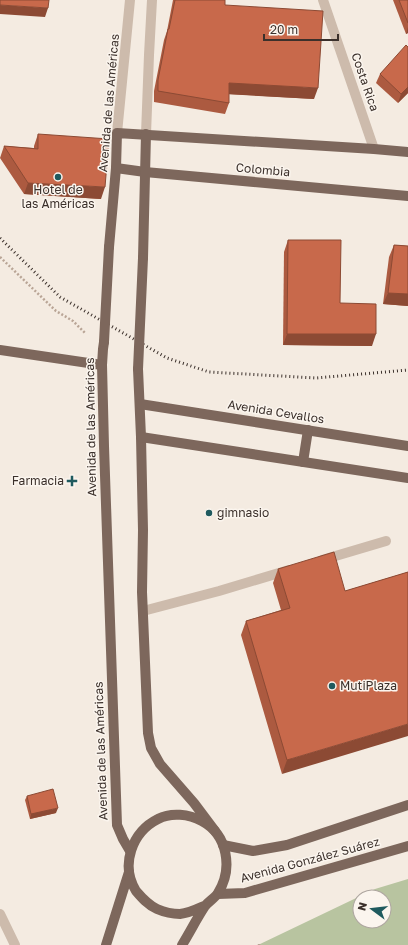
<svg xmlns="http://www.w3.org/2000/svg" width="408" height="945" font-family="'Golos Text',sans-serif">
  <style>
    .green { fill: #b8c4a0; fill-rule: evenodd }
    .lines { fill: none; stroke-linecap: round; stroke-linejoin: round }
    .path { stroke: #b9a596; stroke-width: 2.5; stroke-dasharray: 2 2; stroke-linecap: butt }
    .minor { stroke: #cdbbac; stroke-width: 10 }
    .major { stroke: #7d675c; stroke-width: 10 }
    .rail { stroke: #3b302b; stroke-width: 3; stroke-dasharray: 1 3; stroke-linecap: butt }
    .major-bridge { stroke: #7d675c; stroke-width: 10 }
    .wall { fill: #ac5a40 }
    .shaded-wall { fill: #8c4a34 }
    .building { fill: #c8694b; stroke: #8c4a34 }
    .poi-dot { fill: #1f5a5e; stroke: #fbf5ee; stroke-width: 1.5 }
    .labels { text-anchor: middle; stroke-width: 3; stroke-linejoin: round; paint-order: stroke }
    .street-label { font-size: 12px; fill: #3b302b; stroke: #fbf5ee }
    .poi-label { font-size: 12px; fill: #3b302b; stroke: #fbf5ee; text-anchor: start }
  </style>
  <rect width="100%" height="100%" fill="#f4ebe1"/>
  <!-- green -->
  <path class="green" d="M408,879V945H258L375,889ZM360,897H384V921H360Z"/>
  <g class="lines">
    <!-- path -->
    <g class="path">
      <polyline points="0,257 56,311 73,321 86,334"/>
      <polyline points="259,944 259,945"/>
    </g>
    <!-- minor -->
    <g class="minor">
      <polyline points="323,0 374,149"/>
      <polyline points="117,133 130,0"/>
      <polyline points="146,134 149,55 152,0"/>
      <polyline points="322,560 386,541"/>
      <polyline points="143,611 219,591 289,570"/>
      <polyline points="0,914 15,945"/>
    </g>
    <!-- major -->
    <g class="major">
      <polyline points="116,168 145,172 408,196"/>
      <polyline points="109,247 116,168 117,133 374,149 408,152"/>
      <polyline points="143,258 146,134"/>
      <polyline points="104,342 103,349 102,365 104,446 117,825 123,839 130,851"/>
      <polyline points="0,350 102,365"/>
      <polyline points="138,369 141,437 143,530 142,592 148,733 151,748 160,764 194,803 215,831"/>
      <polyline points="140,404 408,446"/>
      <polyline points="141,437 408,478"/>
      <polyline points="303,462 308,430"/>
      <polyline points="223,845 253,851 287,845 408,805"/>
      <polyline points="218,894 245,893 408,846"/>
      <polyline points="106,945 129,872"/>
      <path d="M182,945C190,932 197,918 205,906C209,901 215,898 218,893C233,869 228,835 202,821C189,814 171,812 158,819C132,832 120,865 136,891C142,898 148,905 157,909C164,912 172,914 180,914C190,913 197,909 206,905"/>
    </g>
    <!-- rail -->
    <polyline class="rail" points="0,238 60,297 167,358 209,372 316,378 408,370"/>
    <!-- major-bridge -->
    <g class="major-bridge">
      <polyline points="104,342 109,247"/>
      <polyline points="138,369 143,258"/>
    </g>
  </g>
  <!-- wall -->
  <g class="wall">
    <polygon points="173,0 225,0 225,5 314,99 229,94 229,103 225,114 154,102 154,91 164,40 167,31"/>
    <polygon points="393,0 408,0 408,33 406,34"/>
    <polygon points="408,47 408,93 398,103 376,83 380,74"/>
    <polygon points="38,134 101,199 24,194 0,158 4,146 34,148 34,146"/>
    <polygon points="288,240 340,303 372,346 283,345 284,252"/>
    <polygon points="394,245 408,246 408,306 383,304 389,257"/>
    <polygon points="278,569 345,591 408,572 282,774 241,635 246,621 281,610 273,583"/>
    <polygon points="27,796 56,813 30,819 25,800"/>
  </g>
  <!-- shaded-wall -->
  <g class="shaded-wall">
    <polygon points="0,5 48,8 45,17 0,14"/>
    <polygon points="408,27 408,33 406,34"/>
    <polygon points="229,83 318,88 314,99 225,94"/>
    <polygon points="408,87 408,93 398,103 401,94"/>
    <polygon points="28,183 105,187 101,199 24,194"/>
    <polygon points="388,293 408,294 408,306 383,304"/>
    <polygon points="287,334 376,334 372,346 283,345"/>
    <polygon points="408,724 408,736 282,774 287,760"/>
    <polygon points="58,808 56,813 30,819 31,814"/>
  </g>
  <!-- building -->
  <g class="building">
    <polygon points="0,0 49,0 48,8 0,5"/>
    <polygon points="175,0 225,0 225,5 323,11 318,88 229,83 229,103 158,91 158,80 168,29 169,29"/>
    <polygon points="399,0 408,0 408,23"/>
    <polygon points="406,45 408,47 408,87 401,94 380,74"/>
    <polygon points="38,134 109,139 105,187 28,183 4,146 38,149"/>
    <polygon points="288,240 341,240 340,303 376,304 376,334 287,334"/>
    <polygon points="394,245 408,246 408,294 388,293"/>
    <polygon points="334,552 345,591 408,572 408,724 287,760 246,621 290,608 278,569"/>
    <polygon points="53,789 58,808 31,814 27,796"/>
  </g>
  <!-- markers -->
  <g class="poi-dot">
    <circle cx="58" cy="177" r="4"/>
    <path d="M70 475h4v4h4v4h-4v4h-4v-4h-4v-4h4z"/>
    <circle cx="209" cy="513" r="4"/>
    <circle cx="332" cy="686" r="4"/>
  </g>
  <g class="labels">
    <!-- street labels -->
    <g class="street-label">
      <text transform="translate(365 82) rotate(71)" y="4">Costa Rica</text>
      <text transform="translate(109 103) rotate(-85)" y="4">Avenida de las Américas</text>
      <text transform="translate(263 170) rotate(5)" y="4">Colombia</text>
      <text transform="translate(276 412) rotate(9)" y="4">Avenida Cevallos</text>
      <text transform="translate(91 427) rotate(-91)" y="4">Avenida de las Américas</text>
      <text transform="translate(101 751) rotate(-92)" y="4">Avenida de las Américas</text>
      <text transform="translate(310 860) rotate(-15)" y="4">Avenida González Suárez</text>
    </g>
    <!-- poi labels -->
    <g class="poi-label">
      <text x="58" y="194" text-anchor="middle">Hotel de<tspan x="58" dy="14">las Américas</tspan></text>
      <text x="64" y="485" text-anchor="end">Farmacia</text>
      <text x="217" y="517">gimnasio</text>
      <text x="340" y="690">MutiPlaza</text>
    </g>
  </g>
  <!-- north arrow -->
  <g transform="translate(372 909) rotate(285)"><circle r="19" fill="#fbf5ee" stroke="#aea6a0"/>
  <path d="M0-3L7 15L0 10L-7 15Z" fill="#1f5a5e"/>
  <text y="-6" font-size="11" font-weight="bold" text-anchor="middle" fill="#3b302b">N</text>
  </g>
  <!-- scale -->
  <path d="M264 34v6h74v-6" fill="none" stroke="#3b302b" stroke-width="2"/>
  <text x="270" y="34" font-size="12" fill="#3b302b" stroke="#fbf5ee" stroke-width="3" paint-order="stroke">20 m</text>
</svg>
